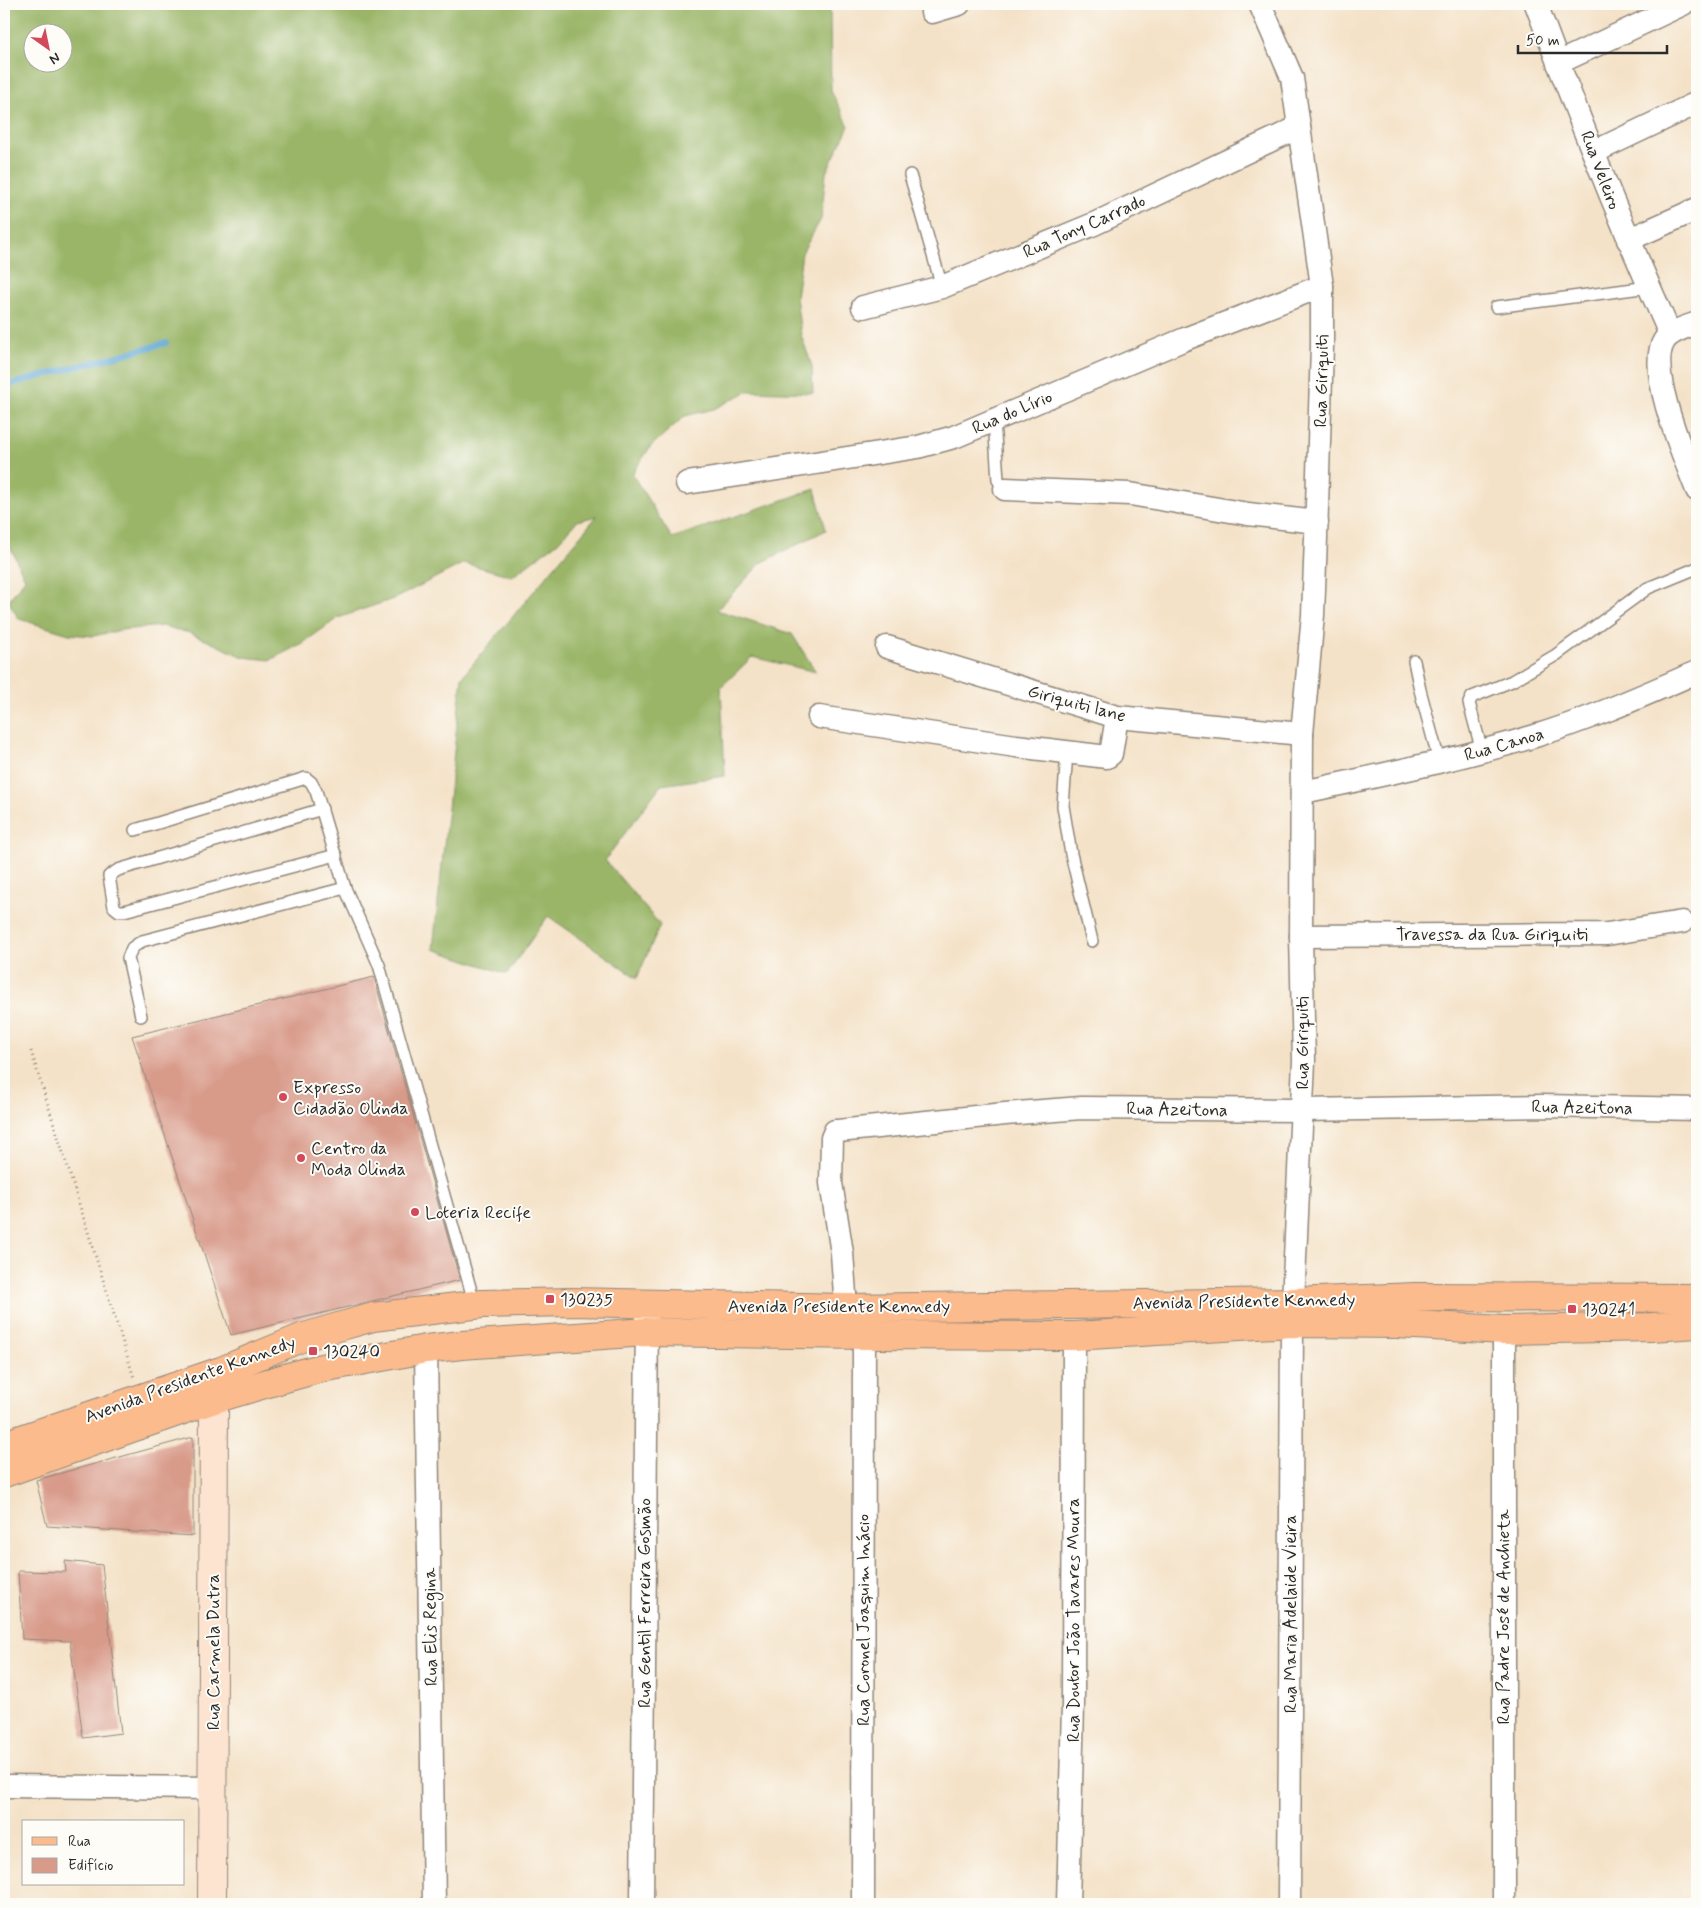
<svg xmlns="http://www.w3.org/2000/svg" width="1701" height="1908" font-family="Mynerve,sans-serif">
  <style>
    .forest { fill: #9ab567; stroke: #627049; fill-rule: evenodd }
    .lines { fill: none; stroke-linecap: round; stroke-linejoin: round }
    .stream { stroke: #5aa4d1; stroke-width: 6 }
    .building { fill: #d89a89 }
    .lane-casing { stroke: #90867a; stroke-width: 14 }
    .street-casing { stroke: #90867a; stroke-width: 25 }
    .secondary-casing { stroke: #90867a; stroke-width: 30 }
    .primary-casing { stroke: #90867a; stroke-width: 30 }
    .path { stroke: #90867a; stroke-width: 3; stroke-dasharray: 1 4; stroke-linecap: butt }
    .lane { stroke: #fff; stroke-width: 11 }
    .street { stroke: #fff; stroke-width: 22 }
    .secondary { stroke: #fde4d1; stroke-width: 28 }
    .primary { stroke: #fbbb8d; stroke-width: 28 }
    .poi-dot { fill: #d1495b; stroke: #fdfcf7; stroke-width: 2 }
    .labels { text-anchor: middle; stroke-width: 4; stroke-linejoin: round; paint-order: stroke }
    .street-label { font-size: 18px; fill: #2b2b2b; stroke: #fdfcf7 }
    .poi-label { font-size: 18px; fill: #2b2b2b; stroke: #fdfcf7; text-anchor: start }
  </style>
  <rect width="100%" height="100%" fill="#fdfcf7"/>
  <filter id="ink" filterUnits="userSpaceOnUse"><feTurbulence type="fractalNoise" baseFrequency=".02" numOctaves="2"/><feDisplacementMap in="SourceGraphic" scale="10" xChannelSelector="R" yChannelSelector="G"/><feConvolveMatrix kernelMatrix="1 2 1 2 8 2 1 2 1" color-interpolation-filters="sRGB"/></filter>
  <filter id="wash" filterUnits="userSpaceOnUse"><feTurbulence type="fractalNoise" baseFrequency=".0096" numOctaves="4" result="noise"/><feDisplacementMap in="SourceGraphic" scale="20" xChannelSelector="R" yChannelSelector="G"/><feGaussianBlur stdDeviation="1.12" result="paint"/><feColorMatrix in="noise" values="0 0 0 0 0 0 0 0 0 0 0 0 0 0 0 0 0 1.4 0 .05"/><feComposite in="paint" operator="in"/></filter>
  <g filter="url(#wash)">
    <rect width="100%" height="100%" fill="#f4e2c8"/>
    <!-- forest -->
    <path class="forest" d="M4,4H830L831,91L849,126L826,173L821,219L802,253L796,297L801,335L812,366L813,393L748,391L714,409L685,416L651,446L632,474L672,538L815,489L826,530L761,563L717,610L792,634L816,672L752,657L721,687L725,776L661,785L605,860L660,925L637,978L548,916L507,974L433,949L462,677L597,516L577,521L557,543L512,576L464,563L396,598L338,618L303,643L270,660L243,657L190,633L162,626L121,630L93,636L69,634L19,619L8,601L25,579L4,533ZM32,32H62V62H32Z"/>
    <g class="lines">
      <!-- stream -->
      <polyline class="stream" points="4,386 166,343"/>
    </g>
    <g id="blocks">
      <!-- building -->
      <g class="building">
        <polygon points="374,977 460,1280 231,1335 132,1036"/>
        <polygon points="193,1437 193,1536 47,1526 36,1480"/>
        <polygon points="65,1561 102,1565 121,1733 83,1738 70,1641 22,1639 18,1571 66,1572"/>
      </g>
    </g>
  </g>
  <g filter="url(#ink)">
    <use href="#blocks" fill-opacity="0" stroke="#90867a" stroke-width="1"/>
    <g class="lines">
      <!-- lane casing -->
      <g class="lane-casing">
        <g id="lane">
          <polyline points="910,175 942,287"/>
          <polyline points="1496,307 1649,287"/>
          <polyline points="994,420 998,480 1005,489"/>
          <polyline points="1414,661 1420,690 1439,761"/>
          <polyline points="1482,751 1469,703 1472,697 1512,681 1556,655 1648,588 1697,568"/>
          <polyline points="1067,752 1063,806 1071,854 1092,941"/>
          <polyline points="322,809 118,870 109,876 114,907 119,911 124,911 336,855"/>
          <polyline points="135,830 306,778 311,782 316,791 345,888 379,965 475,1305"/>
          <polyline points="141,1016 128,958 132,948 142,941 345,888"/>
        </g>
      </g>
      <!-- street casing -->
      <g class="street-casing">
        <g id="street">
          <polyline points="1260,4 1292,78 1322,286 1322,346 1316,538 1313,615 1302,734 1301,936 1304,1061 1293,1302"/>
          <path d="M1536,4C1577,115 1622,226 1670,334"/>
          <polyline points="932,12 959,4"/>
          <polyline points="1558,63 1683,4"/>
          <polyline points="1594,152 1697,103"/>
          <polyline points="1628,240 1697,209"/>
          <polyline points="863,307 942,287 1094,224 1299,127"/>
          <path d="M1697,323C1687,327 1670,331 1664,341C1646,370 1685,459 1697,490"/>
          <polyline points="687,483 918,447 954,437 1185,339 1322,286"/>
          <polyline points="1005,489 1130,494 1248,514 1317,522"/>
          <polyline points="887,647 1117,717 1302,734"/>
          <polyline points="819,717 1016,746 1107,757 1111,754 1117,717"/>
          <path d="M1303,792C1381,775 1459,759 1535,736C1591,719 1644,695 1697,672"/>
          <polyline points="1301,936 1607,934 1682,922"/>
          <polyline points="846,1308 842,1253 831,1183 832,1138 835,1131 838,1131 1005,1114 1081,1108 1302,1110 1542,1106 1697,1109"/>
          <polyline points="1504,1330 1504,1904"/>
          <polyline points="426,1349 434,1904"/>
          <polyline points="4,1786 212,1788"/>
          <polyline points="642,1904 647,1315"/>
          <polyline points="863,1904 864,1335"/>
          <polyline points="1068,1904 1073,1705 1074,1336"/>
          <polyline points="1289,1904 1292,1323"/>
        </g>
      </g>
      <!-- secondary casing -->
      <g class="secondary-casing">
        <polyline id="secondary" points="212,1904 214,1399"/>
      </g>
      <!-- primary casing -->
      <g class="primary-casing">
        <g id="primary">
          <polyline points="4,1445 221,1371 301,1338 331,1329 373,1317 482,1304 572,1302 846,1308 1293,1302 1415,1297 1697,1298"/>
          <polyline points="4,1473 214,1399 285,1378 321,1368 426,1349 462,1345 646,1332 864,1335 1074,1336 1292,1323 1397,1324 1504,1330 1652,1327 1697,1324"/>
        </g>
      </g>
      <!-- path -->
      <polyline class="path" points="31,1051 134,1378"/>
      <!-- lane -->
      <use href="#lane" class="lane"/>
      <!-- street -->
      <use href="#street" class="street"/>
      <!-- secondary -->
      <use href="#secondary" class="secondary"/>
      <!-- primary -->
      <use href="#primary" class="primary"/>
    </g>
  </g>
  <!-- markers -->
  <g class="poi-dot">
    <circle cx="283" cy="1097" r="5"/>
    <circle cx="301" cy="1158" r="5"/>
    <circle cx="415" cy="1212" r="5"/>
    <rect x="545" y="1294" width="10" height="10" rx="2.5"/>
    <rect x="1567" y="1304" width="10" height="10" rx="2.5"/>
    <rect x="308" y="1346" width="10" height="10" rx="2.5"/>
  </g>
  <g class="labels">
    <!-- street labels -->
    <g class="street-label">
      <text transform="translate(1601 170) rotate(69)" y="6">Rua Veleiro</text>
      <text transform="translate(1084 226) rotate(-24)" y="6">Rua Tony Carrado</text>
      <text transform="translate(1321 381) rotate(-89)" y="6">Rua Giriquiti</text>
      <text transform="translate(1012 412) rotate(-23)" y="6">Rua do Lírio</text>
      <text transform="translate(1077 703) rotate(15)" y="6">Giriquiti lane</text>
      <text transform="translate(1504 744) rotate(-16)" y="6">Rua Canoa</text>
      <text x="1492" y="940">Travessa da Rua Giriquiti</text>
      <text transform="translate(1302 1043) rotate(-90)" y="6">Rua Giriquiti</text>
      <text transform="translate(1582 1107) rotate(1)" y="6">Rua Azeitona</text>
      <text transform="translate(1177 1109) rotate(1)" y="6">Rua Azeitona</text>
      <text transform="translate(1244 1301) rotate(-1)" y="6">Avenida Presidente Kennedy</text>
      <text x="839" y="1312">Avenida Presidente Kennedy</text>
      <text transform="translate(190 1379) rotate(-20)" y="6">Avenida Presidente Kennedy</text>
      <text transform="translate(644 1603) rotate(-90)" y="6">Rua Gentil Ferreira Gosmão</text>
      <text transform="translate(1290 1614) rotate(-90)" y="6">Rua Maria Adelaide Vieira</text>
      <text transform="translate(1503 1617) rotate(-90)" y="6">Rua Padre José de Anchieta</text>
      <text transform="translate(863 1620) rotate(-90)" y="6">Rua Coronel Joaquim Inácio</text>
      <text transform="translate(1073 1620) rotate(-90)" y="6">Rua Doutor João Tavares Moura</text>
      <text transform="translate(430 1627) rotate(-91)" y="6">Rua Elis Regina</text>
      <text transform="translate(213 1652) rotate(-90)" y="6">Rua Carmela Dutra</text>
    </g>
    <!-- poi labels -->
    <g class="poi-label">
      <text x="293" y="1093">Expresso<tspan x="293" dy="21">Cidadão Olinda</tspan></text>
      <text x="311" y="1154">Centro da<tspan x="311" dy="21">Moda Olinda</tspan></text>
      <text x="425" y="1218">Loteria Recife</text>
      <text x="560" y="1305">130235</text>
      <text x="1582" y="1315">130241</text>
      <text x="323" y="1357">130240</text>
    </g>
  </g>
  <!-- margin -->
  <rect width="1701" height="1908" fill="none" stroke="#fdfcf7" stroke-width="20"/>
  <!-- legend -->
  <rect x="22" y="1820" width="162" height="65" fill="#fdfcf7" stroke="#a9a8a5"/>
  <rect x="32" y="1837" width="25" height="8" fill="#fbbb8d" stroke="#a9a8a5"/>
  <text x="68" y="1846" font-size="15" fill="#2b2b2b">Rua</text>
  <rect x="32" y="1858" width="25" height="15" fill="#d89a89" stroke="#a9a8a5"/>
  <text x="68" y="1870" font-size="15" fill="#2b2b2b">Edifício</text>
  <!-- north arrow -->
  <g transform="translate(48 48) rotate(147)"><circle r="24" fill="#fdfcf7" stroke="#a9a8a5"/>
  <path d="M0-4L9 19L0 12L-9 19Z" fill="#d1495b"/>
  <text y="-8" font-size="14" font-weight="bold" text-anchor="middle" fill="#2b2b2b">N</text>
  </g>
  <!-- scale -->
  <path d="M1518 45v8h149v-8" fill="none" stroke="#2b2b2b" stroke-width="2.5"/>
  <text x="1526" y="45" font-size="15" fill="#2b2b2b" stroke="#fdfcf7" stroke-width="4" paint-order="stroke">50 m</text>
</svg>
